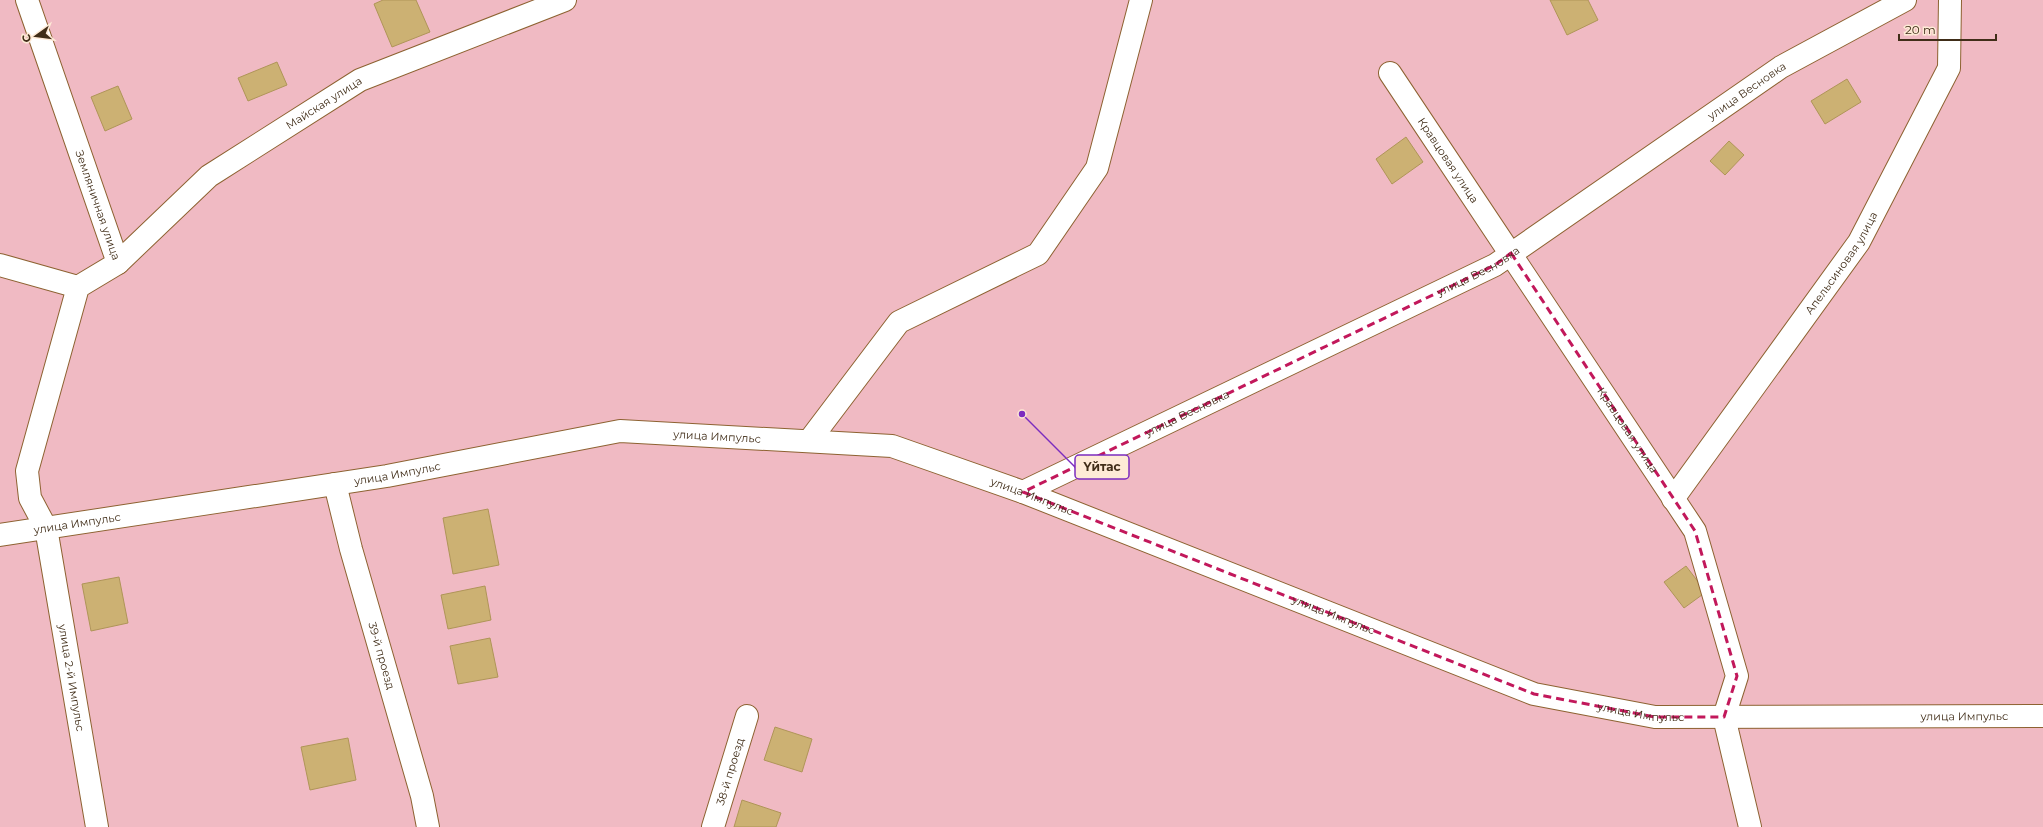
<svg xmlns="http://www.w3.org/2000/svg" width="2043" height="827" font-family="Montserrat,sans-serif">
  <style>
    .green { fill: #f0bac3 }
    .building { fill: #ccb173; stroke: #af9558 }
    .lines { fill: none; stroke-linecap: round; stroke-linejoin: round }
    .minor-casing { stroke: #8d6231; stroke-width: 24 }
    .tertiary-casing { stroke: #8d6231; stroke-width: 24 }
    .minor { stroke: #fff; stroke-width: 22 }
    .tertiary { stroke: #fff; stroke-width: 22 }
    .marked { fill: none; stroke: #c2185b; stroke-width: 3; stroke-dasharray: 8 5; stroke-linejoin: round }
    .labels { text-anchor: middle; stroke-width: 4; stroke-linejoin: round; paint-order: stroke }
    .street-label { font-size: 11px; fill: #402d18; stroke: #feead6 }
    .leader { fill: none; stroke: #7b2cbf; stroke-width: 1.5 }
    .callout-dot { fill: #7b2cbf; stroke: #feead6; stroke-width: 1.5 }
    .callout { fill: #feead6; stroke: #7b2cbf; stroke-width: 1.5 }
    .callout-label { font-size: 12px; text-anchor: middle; font-weight: bold; fill: #402d18 }
  </style>
  <rect width="100%" height="100%" fill="#f9dbbd"/>
  <!-- green -->
  <rect class="green" x="0" y="0" width="2043" height="827"/>
  <!-- building -->
  <g class="building">
    <polygon points="383,0 416,0 430,32 392,47 374,4"/>
    <polygon points="1550,0 1588,0 1598,20 1567,35"/>
    <polygon points="277,62 287,85 248,101 238,78"/>
    <polygon points="1847,79 1861,102 1825,124 1811,101"/>
    <polygon points="118,86 132,119 105,131 91,97"/>
    <polygon points="1406,137 1423,162 1392,184 1376,159"/>
    <polygon points="1729,141 1744,155 1725,175 1710,161"/>
    <polygon points="488,509 499,565 453,574 443,518"/>
    <polygon points="1686,566 1706,592 1684,608 1664,582"/>
    <polygon points="119,577 128,623 91,631 82,584"/>
    <polygon points="485,586 491,620 448,629 441,595"/>
    <polygon points="490,638 498,677 458,684 450,646"/>
    <polygon points="775,727 812,739 802,772 764,760"/>
    <polygon points="348,738 356,780 310,790 301,747"/>
    <polygon points="742,800 781,813 776,827 734,827"/>
  </g>
  <g class="lines">
    <!-- minor casing -->
    <g class="minor-casing">
      <g id="minor">
        <path id="s1" d="M27,0L118,263L78,287L27,471L30,498L46,528L97,827"/>
        <path id="s2" d="M1390,73L1695,531L1737,676L1724,717L1750,827"/>
        <path id="s3" d="M118,263L209,176L360,80L565,0"/>
        <polyline points="0,265 78,287"/>
        <polyline points="809,441 899,322 1038,254 1097,168 1141,0"/>
        <path id="s4" d="M335,484L351,549L422,796L428,827"/>
        <path id="s5" d="M1023,492L1495,265L1781,67L1905,0"/>
        <path id="s6" d="M1673,499L1859,242L1949,68L1950,0"/>
        <path id="s7" d="M713,827L747,716"/>
      </g>
    </g>
    <!-- tertiary casing -->
    <g class="tertiary-casing">
      <g id="tertiary">
        <path id="s8" d="M0,535L387,476L620,431L892,446L1023,492L1534,694L1655,717L2043,716"/>
      </g>
    </g>
    <!-- minor -->
    <use href="#minor" class="minor"/>
    <!-- tertiary -->
    <use href="#tertiary" class="tertiary"/>
  </g>
  <!-- marked area -->
  <path class="marked" d="M1511,253L1695,531L1737,676L1724,717H1655L1534,694L1023,492L1495,265Z"/>
  <g class="labels">
    <!-- street labels -->
    <g class="street-label">
      <text dy="4" stroke="none"><textPath href="#s5" startOffset="830">улица Весновка</textPath></text>
      <text dy="4" stroke="none"><textPath href="#s3" startOffset="262">Майская улица</textPath></text>
      <text dy="4" stroke="none"><textPath href="#s2" startOffset="105">Кравцовая улица</textPath></text>
      <text dy="4" stroke="none"><textPath href="#s1" startOffset="217">Земляничная улица</textPath></text>
      <text dy="4" stroke="none"><textPath href="#s6" startOffset="290">Апельсиновая улица</textPath></text>
      <text dy="4" stroke="none"><textPath href="#s5" startOffset="506">улица Весновка</textPath></text>
      <text dy="4" stroke="none"><textPath href="#s5" startOffset="182">улица Весновка</textPath></text>
      <text dy="4" stroke="none"><textPath href="#s2" startOffset="429">Кравцовая улица</textPath></text>
      <text dy="4" stroke="none"><textPath href="#s8" startOffset="726">улица Импульс</textPath></text>
      <text dy="4" stroke="none"><textPath href="#s8" startOffset="402">улица Импульс</textPath></text>
      <text dy="4" stroke="none"><textPath href="#s8" startOffset="1050">улица Импульс</textPath></text>
      <text dy="4" stroke="none"><textPath href="#s8" startOffset="78">улица Импульс</textPath></text>
      <text dy="4" stroke="none"><textPath href="#s8" startOffset="1374">улица Импульс</textPath></text>
      <text dy="4" stroke="none"><textPath href="#s4" startOffset="178">39-й проезд</textPath></text>
      <text dy="4" stroke="none"><textPath href="#s1" startOffset="729">улица 2-й Импульс</textPath></text>
      <text dy="4" stroke="none"><textPath href="#s8" startOffset="1698">улица Импульс</textPath></text>
      <text dy="4" stroke="none"><textPath href="#s8" startOffset="2022">улица Импульс</textPath></text>
      <text dy="4" stroke="none"><textPath href="#s7" startOffset="58">38-й проезд</textPath></text>
    </g>
  </g>
  <!-- callouts -->
  <path class="leader" d="M1022 414L1075 467"/>
  <circle class="callout-dot" cx="1022" cy="414" r="4"/>
  <rect class="callout" x="1075" y="455" width="54" height="24" rx="4"/>
  <g class="callout-label">
    <text x="1102" y="471">Үйтас</text>
  </g>
  <!-- north arrow -->
  <g transform="translate(36 36) rotate(256)" stroke="#feead6" stroke-width="3" paint-order="stroke">
  <path d="M0-3L7 15L0 10L-7 15Z" fill="#402d18"/>
  <text y="-6" font-size="11" font-weight="bold" text-anchor="middle" fill="#402d18">С</text>
  </g>
  <!-- scale -->
  <path d="M1899 34v6h97v-6" fill="none" stroke="#402d18" stroke-width="2"/>
  <text x="1905" y="34" font-size="12" fill="#402d18" stroke="#feead6" stroke-width="3" paint-order="stroke">20 m</text>
</svg>
